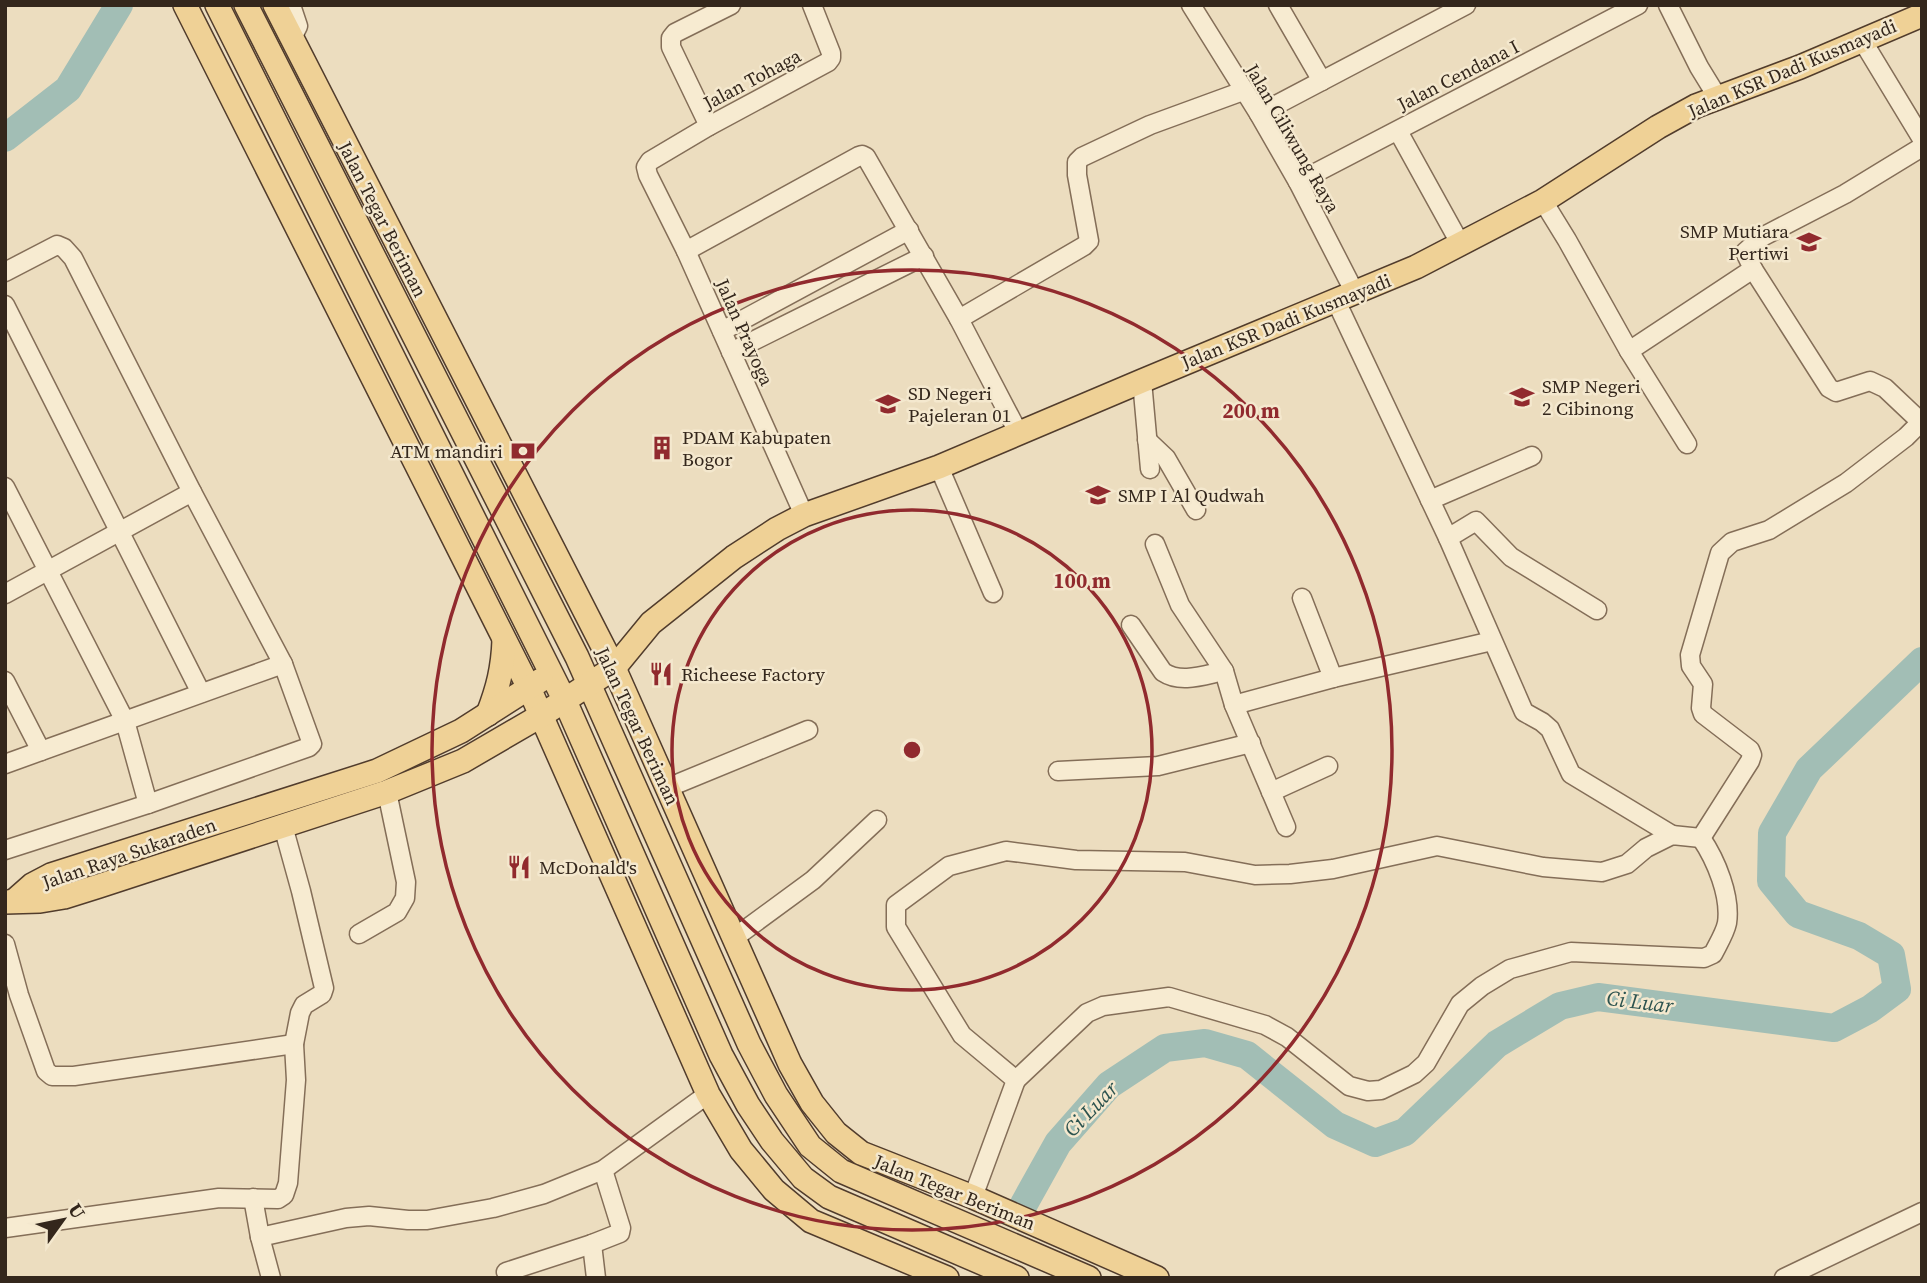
<svg xmlns="http://www.w3.org/2000/svg" width="1927" height="1283" font-family="'Source Serif 4',serif">
  <style>
    .lines { fill: none; stroke-linecap: round; stroke-linejoin: round }
    .river { stroke: #a2beb5; stroke-width: 28 }
    .minor-casing { stroke: #846e58; stroke-width: 21 }
    .major-casing { stroke: #513c2c; stroke-width: 26 }
    .minor { stroke: #f7ebd1; stroke-width: 18 }
    .major { stroke: #efd196; stroke-width: 23 }
    .ring { fill: none; stroke: #912a2e; stroke-width: 3.5 }
    .labels { text-anchor: middle; stroke-width: 5; stroke-linejoin: round; paint-order: stroke }
    .street-label { font-size: 19px; fill: #34271c; stroke: #f4e8ce }
    .poi-label { font-size: 19px; fill: #34271c; stroke: #f4e8ce; text-anchor: start }
    .water-label { font-size: 21px; font-style: italic; fill: #2c534f; stroke: #f4e8ce }
    .centre { fill: #912a2e; stroke: #f4e8ce; stroke-width: 3.5 }
    .ring-label { font-size: 21px; text-anchor: middle; font-weight: bold; fill: #912a2e; stroke: #f4e8ce; stroke-width: 5; stroke-linejoin: round; paint-order: stroke }
  </style>
  <rect width="100%" height="100%" fill="#ecddbf"/>
  <g class="lines">
    <!-- river -->
    <g class="river">
      <polyline points="5,138 68,89 119,5"/>
      <polyline points="1024,1204 1058,1143 1109,1085 1165,1048 1205,1043 1247,1055 1335,1125 1375,1143 1405,1132 1497,1044 1560,1006 1598,997 1834,1028 1870,1009 1897,989 1891,955 1859,936 1798,914 1771,881 1772,833 1809,769 1922,661"/>
    </g>
    <!-- minor casing -->
    <g class="minor-casing">
      <g id="minor">
        <polyline points="291,5 298,26 292,38"/>
        <polyline points="1191,5 1259,114 1298,182 1355,293"/>
        <polyline points="1278,5 1322,81"/>
        <polyline points="1668,5 1699,67 1718,98"/>
        <polyline points="1862,40 1922,139"/>
        <polyline points="1259,114 1466,5"/>
        <polyline points="709,126 671,47 671,38 675,33 731,5"/>
        <polyline points="1398,131 1461,245"/>
        <polyline points="1298,182 1638,5"/>
        <polyline points="1543,201 1567,240 1629,351"/>
        <polyline points="686,251 859,156 862,155 866,157 959,319 1019,434"/>
        <polyline points="1753,269 1829,388 1836,392 1870,381 1885,388 1922,423"/>
        <polyline points="5,272 57,245 64,248 73,258 192,492 283,664 312,744 309,747 148,804 5,850"/>
        <polyline points="1336,301 1448,538 1524,712 1542,722 1550,729 1571,774 1672,835"/>
        <polyline points="5,305 201,693"/>
        <polyline points="959,319 1084,246 1089,241 1077,175 1077,162 1082,157 1150,125 1243,91"/>
        <polyline points="722,331 909,230"/>
        <polyline points="731,352 924,256"/>
        <polyline points="1142,381 1150,469"/>
        <polyline points="1147,440 1166,458 1196,510"/>
        <polyline points="1687,444 1629,351 1753,269 1745,252 1762,237 1845,194 1922,147"/>
        <polyline points="939,467 993,593"/>
        <polyline points="5,487 125,721 148,804"/>
        <polyline points="1430,500 1532,456"/>
        <polyline points="804,515 686,251 648,175 646,167 650,161 709,126 828,62 831,58 831,53 812,5"/>
        <polyline points="1448,538 1476,521 1511,557 1597,610"/>
        <polyline points="1155,544 1180,605 1224,671 1234,705 1286,827"/>
        <polyline points="5,594 192,492"/>
        <polyline points="1302,598 1333,678"/>
        <path d="M1131,625L1163,672C1181,684 1204,675 1224,671"/>
        <polyline points="5,681 41,751"/>
        <polyline points="1234,705 1333,678 1492,641"/>
        <polyline points="5,764 283,664"/>
        <polyline points="1058,771 1158,766 1251,743"/>
        <polyline points="667,788 808,730"/>
        <polyline points="1271,792 1328,766"/>
        <polyline points="359,934 397,912 405,898 406,882 387,792"/>
        <polyline points="734,938 813,880 877,820"/>
        <polyline points="5,944 19,995 46,1071 52,1076 74,1076 294,1044"/>
        <path d="M1016,1080L1087,1013L1103,1006L1169,997L1265,1025L1287,1037L1349,1086L1368,1091L1381,1090L1414,1074L1426,1063L1460,1004L1482,986L1510,969L1571,952L1704,958L1713,954C1718,944 1725,933 1727,923C1731,896 1716,860 1701,838"/>
        <polyline points="973,1197 1016,1080 962,1035 896,927 896,905 949,866 1006,851 1076,860 1185,862 1255,875 1290,874 1333,869 1437,846 1543,867 1602,872 1627,864 1646,848 1672,835 1701,838 1750,761 1752,755 1750,750 1703,714 1701,708 1703,684 1691,666 1690,655 1720,553 1732,542 1769,530 1846,483 1906,437 1921,422"/>
        <polyline points="253,1198 260,1237 271,1278"/>
        <polyline points="5,1228 219,1198 278,1199 284,1195 288,1183 296,1080 294,1044 300,1013 304,1005 322,994 324,988 301,891 283,826"/>
        <polyline points="260,1237 346,1218 369,1216 408,1220 427,1220 493,1208 544,1194 603,1170 708,1094"/>
        <polyline points="592,1244 596,1278"/>
        <polyline points="506,1272 592,1244 620,1233 621,1228 603,1170"/>
        <polyline points="1784,1278 1922,1212"/>
      </g>
    </g>
    <!-- major casing -->
    <g class="major-casing">
      <g id="major">
        <polyline points="185,5 529,688 708,1094 741,1150 774,1190 811,1221 947,1278"/>
        <polyline points="217,5 565,701 721,1055 748,1105 772,1141 803,1178 829,1197 1017,1278"/>
        <polyline points="246,5 577,657 749,1044 776,1095 810,1146 841,1171 1089,1278"/>
        <polyline points="275,5 614,668 790,1064 812,1103 836,1133 861,1153 973,1197 1157,1278"/>
        <path d="M488,714C498,688 503,668 504,640"/>
        <polyline points="15,900 32,885 51,875 377,771 461,731 541,680"/>
        <polyline points="5,902 40,901 64,897 99,886 387,792 463,761 542,715 614,668 651,623 734,557 777,529 804,515 939,467 1142,381 1416,267 1543,201 1658,127 1696,106 1800,67 1922,15"/>
      </g>
    </g>
    <!-- minor -->
    <use href="#minor" class="minor"/>
    <!-- major -->
    <use href="#major" class="major"/>
  </g>
  <!-- distance rings -->
  <g class="ring">
    <circle cx="912" cy="750" r="240"/>
    <circle cx="912" cy="750" r="480"/>
  </g>
  <!-- icons -->
  <defs>
    <g id="school-bare" transform="scale(1.89)"><path d="M0-5L7-2L0 1L-7-2ZM-4 1L0 2.5L4 1V4Q0 6-4 4Z" fill="#912a2e" stroke="#f4e8ce" stroke-width="2.5" paint-order="stroke"/></g>
    <g id="building-bare" transform="scale(1.89)"><path d="M-4-6H4V6H1V3H-1V6H-4ZM-2.5-4.3h1.7v1.8h-1.7ZM.8-4.3h1.7v1.8H.8ZM-2.5-1h1.7V.8h-1.7ZM.8-1h1.7V.8H.8Z" fill="#912a2e" stroke="#f4e8ce" stroke-width="2.5" paint-order="stroke"/></g>
    <g id="bank-bare" transform="scale(1.89)"><path d="M-6-4H6V4H-6ZM0-2.3a2.3 2.3 0 1 0 0 4.6a2.3 2.3 0 1 0 0-4.6Z" fill="#912a2e" stroke="#f4e8ce" stroke-width="2.5" paint-order="stroke"/></g>
    <g id="restaurant-bare" transform="scale(1.89)"><path d="M-5-6h1v4h1v-4h1v4h1v-4h1v5L-1.5 .5V6h-2V.5L-5-1ZM5-6V6H3V1.5H1.5Q1.5-4 5-6Z" fill="#912a2e" stroke="#f4e8ce" stroke-width="2.5" paint-order="stroke"/></g>
  </defs>
  <g fill-rule="evenodd">
    <use href="#school-bare" x="1809" y="242"/>
    <use href="#school-bare" x="1522" y="397"/>
    <use href="#school-bare" x="888" y="404"/>
    <use href="#building-bare" x="662" y="448"/>
    <use href="#bank-bare" x="523" y="451"/>
    <use href="#school-bare" x="1098" y="495"/>
    <use href="#restaurant-bare" x="661" y="674"/>
    <use href="#restaurant-bare" x="519" y="867"/>
  </g>
  <g class="labels">
    <!-- street labels -->
    <g class="street-label">
      <text transform="translate(1792 68) rotate(-23)" y="7">Jalan KSR Dadi Kusmayadi</text>
      <text transform="translate(1458 75) rotate(-27)" y="7">Jalan Cendana I</text>
      <text transform="translate(752 79) rotate(-28)" y="7">Jalan Tohaga</text>
      <text transform="translate(1293 138) rotate(60)" y="7">Jalan Ciliwung Raya</text>
      <text transform="translate(383 219) rotate(63)" y="7">Jalan Tegar Beriman</text>
      <text transform="translate(1286 321) rotate(-22)" y="7">Jalan KSR Dadi Kusmayadi</text>
      <text transform="translate(745 332) rotate(66)" y="7">Jalan Prayoga</text>
      <text transform="translate(638 726) rotate(65)" y="7">Jalan Tegar Beriman</text>
      <text transform="translate(129 853) rotate(-19)" y="7">Jalan Raya Sukaraden</text>
      <text transform="translate(955 1192) rotate(22)" y="7">Jalan Tegar Beriman</text>
    </g>
    <!-- poi labels -->
    <g class="poi-label">
      <text x="1789" y="238" text-anchor="end">SMP Mutiara<tspan x="1789" dy="22">Pertiwi</tspan></text>
      <text x="1542" y="393">SMP Negeri<tspan x="1542" dy="22">2 Cibinong</tspan></text>
      <text x="908" y="400">SD Negeri<tspan x="908" dy="22">Pajeleran 01</tspan></text>
      <text x="682" y="444">PDAM Kabupaten<tspan x="682" dy="22">Bogor</tspan></text>
      <text x="503" y="458" text-anchor="end">ATM mandiri</text>
      <text x="1118" y="502">SMP I Al Qudwah</text>
      <text x="681" y="681">Richeese Factory</text>
      <text x="539" y="874">McDonald's</text>
    </g>
    <!-- water labels -->
    <g class="water-label">
      <text transform="translate(1640 1002) rotate(7)" y="7">Ci Luar</text>
      <text transform="translate(1091 1109) rotate(-46)" y="7">Ci Luar</text>
    </g>
  </g>
  <circle cx="912" cy="750" r="10" class="centre"/>
  <g class="ring-label">
    <text x="1251" y="418">200 m</text>
    <text x="1082" y="588">100 m</text>
  </g>
  <!-- border -->
  <rect width="1927" height="1283" fill="none" stroke="#34271c" stroke-width="14"/>
  <!-- north arrow -->
  <g transform="translate(63 1220) rotate(57)" stroke="#f4e8ce" stroke-width="5" paint-order="stroke">
  <path d="M0-5L12 26L0 18L-12 26Z" fill="#34271c"/>
  <text y="-10" font-size="19" font-weight="bold" text-anchor="middle" fill="#34271c">U</text>
  </g>
</svg>
